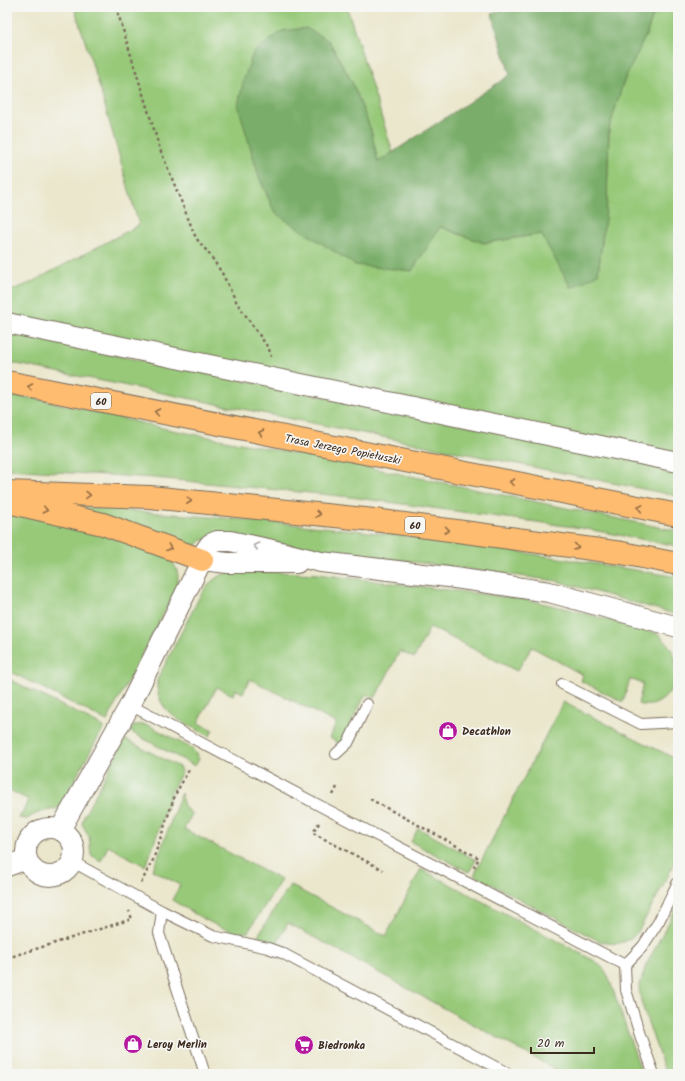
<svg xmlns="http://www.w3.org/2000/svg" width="685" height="1081" font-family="Kalam,sans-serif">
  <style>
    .green { fill: #97c979; stroke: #697a4c }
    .forest { fill: #79ad69; stroke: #5a6c44 }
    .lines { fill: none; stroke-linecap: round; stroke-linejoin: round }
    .lane-casing { stroke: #796c5b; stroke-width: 12 }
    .street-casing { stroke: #796c5b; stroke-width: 22 }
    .primary-casing { stroke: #796c5b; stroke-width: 24 }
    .path { stroke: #796c5b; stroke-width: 2.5; stroke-dasharray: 3 3; stroke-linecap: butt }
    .lane { stroke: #fff; stroke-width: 10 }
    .street { stroke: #fff; stroke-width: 20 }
    .primary { stroke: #febc70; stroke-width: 22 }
    .oneway { stroke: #936c43 }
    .oneway2 { stroke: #a79f9a }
    .labels { text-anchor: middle; stroke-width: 3.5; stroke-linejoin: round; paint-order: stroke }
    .shield { fill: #f6f6f2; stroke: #73675e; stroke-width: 1 }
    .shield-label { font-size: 10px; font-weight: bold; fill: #3b2a1e }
    .street-label { font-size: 11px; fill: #3b2a1e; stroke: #f6f6f2 }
    .poi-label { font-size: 11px; font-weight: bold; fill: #3b2a1e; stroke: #f6f6f2; text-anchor: start }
  </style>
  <rect width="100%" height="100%" fill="#f6f6f2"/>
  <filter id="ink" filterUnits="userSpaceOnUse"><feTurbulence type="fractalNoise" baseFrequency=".025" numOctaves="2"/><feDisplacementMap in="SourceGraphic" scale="8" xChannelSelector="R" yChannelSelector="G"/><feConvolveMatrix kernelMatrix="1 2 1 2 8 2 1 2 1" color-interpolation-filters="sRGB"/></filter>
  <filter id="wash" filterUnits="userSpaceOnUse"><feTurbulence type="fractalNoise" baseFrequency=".012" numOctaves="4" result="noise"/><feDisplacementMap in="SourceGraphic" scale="16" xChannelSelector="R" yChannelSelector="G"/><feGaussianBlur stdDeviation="0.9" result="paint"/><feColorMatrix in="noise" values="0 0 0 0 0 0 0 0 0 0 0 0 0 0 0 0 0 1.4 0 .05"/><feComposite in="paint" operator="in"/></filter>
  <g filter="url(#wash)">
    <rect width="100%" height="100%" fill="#ebe7cd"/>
    <!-- green -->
    <g class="green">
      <polygon points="74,7 347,7 393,153 378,162 371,130 352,82 329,41 250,144 259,177 275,213 440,227 484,243 541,234 598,274 607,202 609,129 623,83 646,35 656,7 678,7 678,455 7,318 7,292 28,284 139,225 98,82"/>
      <polygon points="7,329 98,352 678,467 678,496 7,362"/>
      <polygon points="7,395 43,400 167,429 376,469 678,531 678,546 581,528 351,497 155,478 7,469"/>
      <path d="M81,507C174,514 267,521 361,531C467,543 573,560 678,577V615L557,581L302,547L256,539L202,540L196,546L81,511Z"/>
      <path d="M7,512L66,521L167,556C178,568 180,574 176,590L107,721L7,670Z"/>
      <path d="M232,572H276L318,574L522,599L569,609L658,634C666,641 673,649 675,659C680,682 665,712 638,704L643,684L630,679L623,702L581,681L583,675L532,647L517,671L430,627L414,658L400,651L375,698L366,694L340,744L330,738L336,723L250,679L243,693L235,689L233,695L217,687L198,723L213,730L210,736C185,723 155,714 157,680L200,596C208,584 216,574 232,572Z"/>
      <polygon points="7,678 104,727 60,806 56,809 45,811 35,814 27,819 19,818 29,800 7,789"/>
      <path d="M563,702L678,760V857L638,932C626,944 615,946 599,941L474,875Z"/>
      <polygon points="141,724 150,726 191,748 195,752 199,759 195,766 129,731 134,726"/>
      <polygon points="125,739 179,767 182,772 172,790 149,858 145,866 108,846 101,861 91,855 89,836 82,824 84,816"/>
      <path d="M181,793C182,803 184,808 192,814L184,829L281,880L248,932C227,936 190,911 172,900L180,885L152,870L157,860Z"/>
      <polygon points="418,828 476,860 469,872 411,842"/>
      <polygon points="421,869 595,961 604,969 609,978 642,1074 564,1074 288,923 277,943 257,937 290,885 386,936"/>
      <polygon points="678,905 678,1074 666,1074 646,1017 641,1001 639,988 646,965"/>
    </g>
    <!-- forest -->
    <polygon class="forest" points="509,7 656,7 646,35 623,83 609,129 607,202 598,274 571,288 541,234 484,243 440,227 412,271 355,265 275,213 259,177 238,105 244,79 253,53 282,31 306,28 329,41 352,82 371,130 378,162 510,75 492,14"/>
  </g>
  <g filter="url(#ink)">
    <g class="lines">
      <!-- lane casing -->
      <g class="lane-casing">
        <g id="lane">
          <polyline points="562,684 641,724 678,722"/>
          <polyline points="130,705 326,809 625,965 643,946 659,921 678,882"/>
          <polyline points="336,754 348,743 367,704"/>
          <polyline points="73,862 162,911 159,933 205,1074"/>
          <polyline points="162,911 213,936 268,948 282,953 509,1074"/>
          <polyline points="625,965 626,990 640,1035 654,1074"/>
        </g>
      </g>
      <!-- street casing -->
      <g class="street-casing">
        <g id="street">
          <polyline points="7,323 678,462"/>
          <polyline points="202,560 228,563 297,563"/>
          <circle cx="50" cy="852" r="24"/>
          <polyline points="60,830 130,705 202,560 205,551 210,544 217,541 230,541 268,549 321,562 448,577 549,592 678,627"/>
          <polyline points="7,866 27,859"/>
        </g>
      </g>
      <!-- primary casing -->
      <g class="primary-casing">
        <g id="primary">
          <polyline points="7,382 678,515"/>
          <polyline points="7,492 150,497 374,520 622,553 678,564"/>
          <polyline points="8,502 103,524 202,560"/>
        </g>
      </g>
      <!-- path -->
      <g class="path">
        <polyline points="116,7 160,149 196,238 210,255 222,273 237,303 269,349 271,357"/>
        <polyline points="333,795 338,785"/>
        <polyline points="370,799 479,858 473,869"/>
        <polyline points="319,823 313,833 383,870"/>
        <polyline points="141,883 153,860 175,795 190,768"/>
        <polyline points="7,958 132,919 129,911"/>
      </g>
      <!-- lane -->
      <use href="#lane" class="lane"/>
      <!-- street -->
      <use href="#street" class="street"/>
      <!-- primary -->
      <use href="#primary" class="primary"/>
    </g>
    <!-- one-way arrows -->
    <defs><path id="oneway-chevron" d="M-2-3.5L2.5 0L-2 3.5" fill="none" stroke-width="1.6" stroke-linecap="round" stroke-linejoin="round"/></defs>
    <g class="oneway">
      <use href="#oneway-chevron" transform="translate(30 387) rotate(-169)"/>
      <use href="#oneway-chevron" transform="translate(157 412) rotate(-169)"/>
      <use href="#oneway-chevron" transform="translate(261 433) rotate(-169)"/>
      <use href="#oneway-chevron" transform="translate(512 482) rotate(-169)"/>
      <use href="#oneway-chevron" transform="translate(88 495) rotate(2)"/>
      <use href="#oneway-chevron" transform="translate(189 501) rotate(6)"/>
      <use href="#oneway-chevron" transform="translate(640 508) rotate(-169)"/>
      <use href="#oneway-chevron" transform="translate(45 510) rotate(13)"/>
      <use href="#oneway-chevron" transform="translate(318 514) rotate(6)"/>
      <use href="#oneway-chevron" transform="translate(447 530) rotate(8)"/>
      <use href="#oneway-chevron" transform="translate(576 547) rotate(8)"/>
      <use href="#oneway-chevron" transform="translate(169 548) rotate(20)"/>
    </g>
    <use class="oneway2" href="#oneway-chevron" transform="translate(256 546) rotate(-167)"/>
  </g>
  <!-- icons -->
  <defs>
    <g id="shop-disc" transform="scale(1)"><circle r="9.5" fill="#b5179e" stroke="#f6f6f2"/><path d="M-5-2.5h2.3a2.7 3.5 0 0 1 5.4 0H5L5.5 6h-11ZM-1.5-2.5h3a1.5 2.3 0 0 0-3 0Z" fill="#fff"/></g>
    <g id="supermarket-disc" transform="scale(1)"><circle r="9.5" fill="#b5179e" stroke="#f6f6f2"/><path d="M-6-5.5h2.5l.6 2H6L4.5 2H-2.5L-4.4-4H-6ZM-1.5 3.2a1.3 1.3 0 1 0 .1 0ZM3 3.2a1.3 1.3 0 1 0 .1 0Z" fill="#fff"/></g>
  </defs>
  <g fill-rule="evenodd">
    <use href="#shop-disc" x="448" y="731"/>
    <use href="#shop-disc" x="133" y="1044"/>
    <use href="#supermarket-disc" x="304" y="1045"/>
  </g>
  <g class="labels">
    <!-- shield labels -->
    <g class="shield">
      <rect x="91" y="393" width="20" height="16" rx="3"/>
      <rect x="405" y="517" width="20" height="16" rx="3"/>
    </g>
    <g class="shield-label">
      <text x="101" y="405">60</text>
      <text x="415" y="529">60</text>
    </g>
    <!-- street labels -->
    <g class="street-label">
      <text transform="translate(343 449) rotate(11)" y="4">Trasa Jerzego Popiełuszki</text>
    </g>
    <!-- poi labels -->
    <g class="poi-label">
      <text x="462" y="735">Decathlon</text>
      <text x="147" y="1048">Leroy Merlin</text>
      <text x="318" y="1049">Biedronka</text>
    </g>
  </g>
  <!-- margin -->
  <rect width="685" height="1081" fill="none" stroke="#f6f6f2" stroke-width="24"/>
  <!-- scale -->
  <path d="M531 1047v6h63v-6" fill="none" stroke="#3b2a1e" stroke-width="2"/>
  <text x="537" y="1047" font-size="12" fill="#3b2a1e" stroke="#f6f6f2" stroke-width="3" paint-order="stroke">20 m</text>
</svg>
